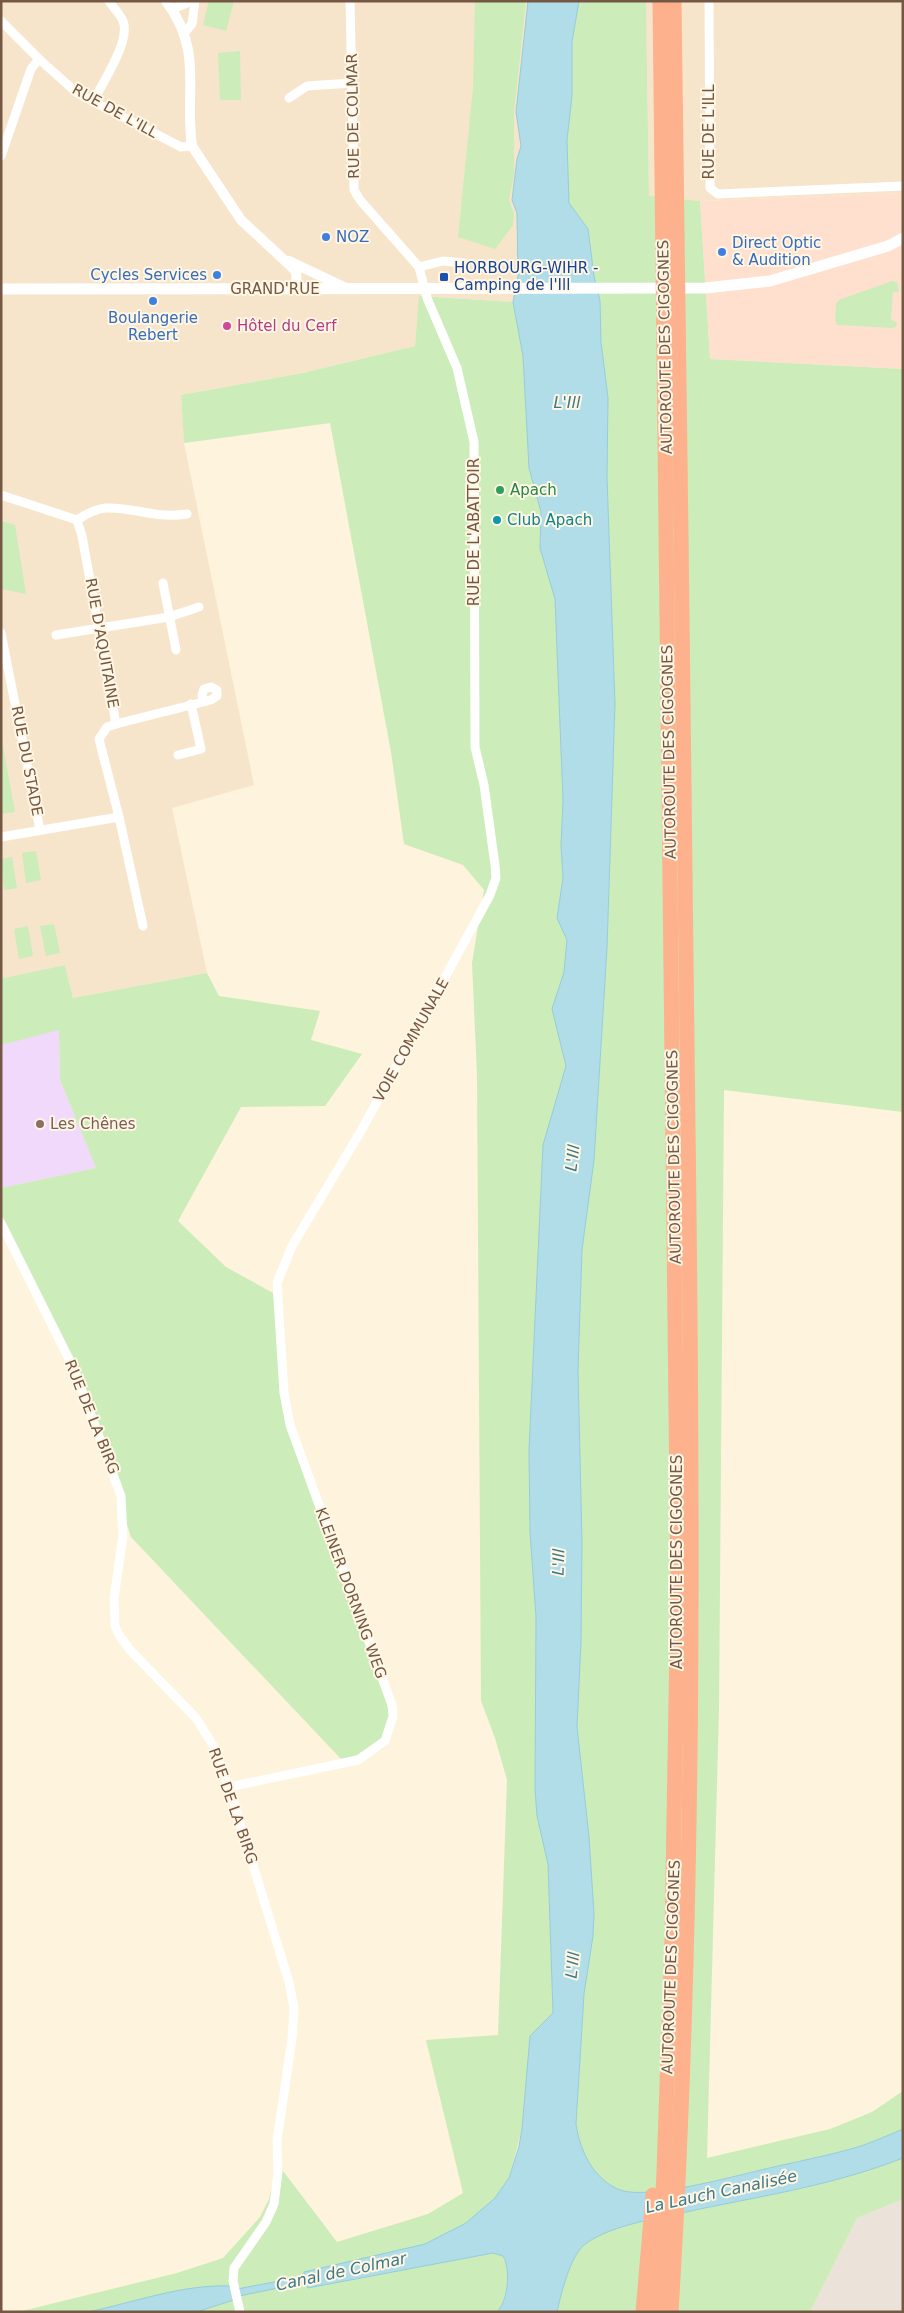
<svg xmlns="http://www.w3.org/2000/svg" width="904" height="2313" font-family="'DejaVu Sans',sans-serif">
  <style>
    .residential { fill: #f6e5ca }
    .commercial { fill: #ffe0cf }
    .industrial { fill: #ebe3d9 }
    .education { fill: #f0d9fa }
    .green { fill: #ccecba }
    .water { fill: #b0dde8; stroke: #95ccdb }
    .lines { fill: none; stroke-linecap: round; stroke-linejoin: round }
    .minor { stroke: #fff; stroke-width: 9 }
    .tertiary { stroke: #fff; stroke-width: 10 }
    .secondary { stroke: #fff; stroke-width: 11 }
    .motorway { stroke: #feb18d; stroke-width: 15 }
    .shop-dot { fill: #3f7fe0; stroke: #fff6e4; stroke-width: 2 }
    .transit-dot { fill: #1a4fb4; stroke: #fff6e4; stroke-width: 2 }
    .hotel-dot { fill: #d1479c; stroke: #fff6e4; stroke-width: 2 }
    .leisure-dot { fill: #2e9e5b; stroke: #fff6e4; stroke-width: 2 }
    .culture-dot { fill: #0f9aa8; stroke: #fff6e4; stroke-width: 2 }
    .education-dot { fill: #8d6e63; stroke: #fff6e4; stroke-width: 2 }
    .labels { text-anchor: middle; stroke-width: 4; stroke-linejoin: round; paint-order: stroke }
    .street-label { font-size: 15px; fill: #745844; stroke: #fff6e4 }
    .shop-label { font-size: 15px; fill: #366cbe; stroke: #fff6e4; text-anchor: start }
    .transit-label { font-size: 15px; fill: #164399; stroke: #fff6e4; text-anchor: start }
    .hotel-label { font-size: 15px; fill: #b23c85; stroke: #fff6e4; text-anchor: start }
    .leisure-label { font-size: 15px; fill: #27864d; stroke: #fff6e4; text-anchor: start }
    .culture-label { font-size: 15px; fill: #0d838f; stroke: #fff6e4; text-anchor: start }
    .education-label { font-size: 15px; fill: #785e54; stroke: #fff6e4; text-anchor: start }
    .water-label { font-size: 16px; font-style: italic; fill: #3c798b; stroke: #fff6e4 }
  </style>
  <rect width="100%" height="100%" fill="#fef3dc"/>
  <!-- residential -->
  <g class="residential">
    <polygon points="1,1 528,1 516,112 521,146 517,159 512,200 517,213 518,276 513,302 420,296 415,346 303,373 181,395 184,443 254,785 172,808 207,973 73,998 65,965 4,978 1,973"/>
    <polygon points="646,1 903,1 903,193 700,201 649,197"/>
  </g>
  <!-- commercial -->
  <polygon class="commercial" points="903,193 903,369 710,359 700,201"/>
  <!-- industrial -->
  <polygon class="industrial" points="903,2199 903,2312 810,2312 857,2218"/>
  <!-- education -->
  <polygon class="education" points="59,1029 60,1080 96,1168 1,1188 1,1045"/>
  <!-- green -->
  <g class="green">
    <polygon points="209,1 234,1 226,31 203,25"/>
    <polygon points="475,1 526,1 514,112 514,174 509,200 514,214 513,225 495,249 458,237 473,87"/>
    <path d="M579,1H646L649,196L700,201L710,359L903,369V1112L724,1090L719,1709L707,2158L830,2129L872,2112L903,2091V2129C889,2135 875,2141 861,2146C828,2156 794,2162 761,2170C731,2177 647,2200 620,2190C593,2180 580,2151 576,2124L584,1994L593,1936L594,1914L589,1837L577,1727L581,1642L582,1542L578,1370L582,1250L594,1160L607,948L615,704L607,477L608,398L601,342L600,301L594,276L588,229L569,203L567,140L572,96V42Z"/>
    <polygon points="240,51 241,100 220,100 218,53"/>
    <polygon points="892,281 897,282 899,292 893,292 891,320 898,323 894,328 837,325 835,320 836,303 841,299"/>
    <path d="M419,296L513,302L523,356L529,468L541,512L540,548L555,599L563,800L561,846L563,878L557,918L567,939L564,972L552,1009L566,1066L543,1145L529,1450L530,1532L536,1617L535,1789L537,1816L548,1864L553,2013L530,2036L522,2129L509,2178L495,2198L499,2253C513,2261 507,2302 497,2312H18L177,2273L223,2258L260,2217L269,2199L277,2163L337,2242L428,2214L463,2193L426,2040L498,2035L507,1780L495,1738L481,1701L477,1075L472,963L484,890L463,865L404,844L391,752L330,423L184,443L181,395L303,373L415,346Z"/>
    <polygon points="1,521 15,525 26,594 1,589"/>
    <polygon points="1,735 15,812 1,814"/>
    <polygon points="36,851 41,880 26,883 22,853"/>
    <polygon points="12,857 17,888 4,890 1,859"/>
    <polygon points="54,924 60,953 46,956 40,926"/>
    <polygon points="28,926 33,956 19,959 14,929"/>
    <polygon points="65,965 73,998 207,973 219,996 320,1011 311,1040 362,1054 325,1106 241,1107 178,1221 226,1267 273,1293 293,1429 391,1709 383,1749 341,1759 131,1537 87,1397 1,1214 1,1188 96,1168 60,1080 59,1030 1,1045 1,973 4,978"/>
    <path d="M903,2158V2199L857,2218L810,2312H557C561,2294 570,2257 584,2245C610,2224 666,2217 700,2209C768,2195 837,2184 903,2158Z"/>
  </g>
  <!-- water -->
  <path class="water" d="M528,1H579L572,42V96L567,140L569,203L588,229L594,276L600,301L601,342L608,398L607,477L615,704L607,948L594,1160L582,1250L578,1370L582,1542L581,1642L577,1727L589,1837L594,1914L593,1936L584,1994L576,2124C580,2151 593,2179 620,2190C647,2200 731,2177 761,2170C794,2162 828,2156 861,2146C875,2141 889,2135 903,2129V2158C837,2184 768,2195 700,2209C666,2217 610,2224 584,2245C570,2257 561,2294 557,2312H497C508,2301 511,2269 503,2256L493,2253L308,2288L305,2284H298L234,2297V2300L196,2312H88C135,2302 183,2284 231,2286L232,2290L300,2277L304,2275V2272L425,2244L466,2223L495,2198L509,2178L519,2146L522,2129L530,2036L553,2013L548,1864L537,1816L535,1789L536,1617L530,1532L529,1450L543,1145L566,1066L552,1009L564,972L567,940L557,918L563,878L561,846L563,800L555,599L540,548L541,512L529,468L523,356L513,302L518,276L517,213L512,200L517,159L521,146L516,112Z"/>
  <g class="lines">
    <!-- minor -->
    <g class="minor">
      <polyline points="709,1 710,188 718,194 903,186"/>
      <polyline points="172,9 192,1"/>
      <polyline points="1,21 39,59 77,93 181,147 192,146"/>
      <polyline points="185,32 192,24 195,1"/>
      <polyline points="289,98 307,86 352,83"/>
      <path d="M93,102C102,83 131,41 123,21C120,14 113,7 109,1"/>
      <polyline points="1,156 31,69 39,59"/>
      <polyline points="419,267 443,261 464,263"/>
      <path d="M1,495L77,520C86,514 95,509 106,508C134,507 155,519 187,514"/>
      <polyline points="77,520 82,536 116,724 107,727 99,739 119,817 143,926"/>
      <polyline points="163,583 176,650"/>
      <polyline points="1,633 40,830"/>
      <polyline points="56,635 169,617 199,607"/>
      <polyline points="116,724 211,700 217,696 217,690 211,687 204,689 202,695 203,702"/>
      <polyline points="178,755 201,749 191,704"/>
      <polyline points="1,837 119,817"/>
      <polyline points="1,1223 74,1369 121,1496 123,1536 114,1598 115,1626 119,1635 130,1650 196,1718 214,1747 229,1787 289,1982 294,2008 292,2039 277,2141 278,2172 274,2204 266,2222 234,2268 233,2281 240,2312"/>
      <polyline points="229,1787 358,1760 385,1741 393,1716 392,1705 290,1425 284,1393 277,1283 292,1246 361,1131 490,895 496,878 495,865 484,785 475,747 474,442 457,368 427,298 419,267 360,200 354,190 350,1"/>
    </g>
    <!-- tertiary -->
    <g class="tertiary">
      <path d="M166,1C204,52 184,90 192,146L241,220L296,271L297,289"/>
      <polyline points="289,261 346,288"/>
    </g>
    <!-- secondary -->
    <polyline class="secondary" points="1,289 705,288 770,281 888,246 903,238"/>
    <!-- motorway -->
    <g class="motorway">
      <polyline points="643,2312 653,2195"/>
      <polyline points="657,2312 664,2173 672,1937 678,1585 660,1"/>
      <path d="M671,2312C695,1917 693,1522 688,1128C684,752 679,377 674,1"/>
    </g>
  </g>
  <!-- markers -->
  <g class="shop-dot">
    <circle cx="326" cy="237" r="5"/>
    <circle cx="722" cy="252" r="5"/>
    <circle cx="217" cy="275" r="5"/>
    <circle cx="153" cy="301" r="5"/>
  </g>
  <rect class="transit-dot" x="439" y="272" width="10" height="10" rx="2.5"/>
  <circle class="hotel-dot" cx="227" cy="326" r="5"/>
  <circle class="leisure-dot" cx="500" cy="490" r="5"/>
  <circle class="culture-dot" cx="497" cy="520" r="5"/>
  <circle class="education-dot" cx="40" cy="1124" r="5"/>
  <g class="labels">
    <!-- street labels -->
    <g class="street-label">
      <text transform="translate(115 111) rotate(29)" y="5">RUE DE L'ILL</text>
      <text transform="translate(353 116) rotate(-91)" y="5">RUE DE COLMAR</text>
      <text transform="translate(709 132) rotate(-90)" y="5">RUE DE L'ILL</text>
      <text x="275" y="294">GRAND'RUE</text>
      <text transform="translate(665 347) rotate(-91)" y="5">AUTOROUTE DES CIGOGNES</text>
      <text transform="translate(474 532) rotate(-90)" y="5">RUE DE L'ABATTOIR</text>
      <text transform="translate(102 643) rotate(80)" y="5">RUE D'AQUITAINE</text>
      <text transform="translate(669 752) rotate(-91)" y="5">AUTOROUTE DES CIGOGNES</text>
      <text transform="translate(27 761) rotate(79)" y="5">RUE DU STADE</text>
      <text transform="translate(411 1040) rotate(-61)" y="5">VOIE COMMUNALE</text>
      <text transform="translate(674 1157) rotate(-91)" y="5">AUTOROUTE DES CIGOGNES</text>
      <text transform="translate(92 1417) rotate(68)" y="5">RUE DE LA BIRG</text>
      <text transform="translate(677 1562) rotate(-90)" y="5">AUTOROUTE DES CIGOGNES</text>
      <text transform="translate(351 1593) rotate(70)" y="5">KLEINER DORNING WEG</text>
      <text transform="translate(233 1806) rotate(71)" y="5">RUE DE LA BIRG</text>
      <text transform="translate(671 1967) rotate(-88)" y="5">AUTOROUTE DES CIGOGNES</text>
    </g>
    <!-- shop labels -->
    <g class="shop-label">
      <text x="336" y="242">NOZ</text>
      <text x="732" y="248">Direct Optic<tspan x="732" dy="17">&amp; Audition</tspan></text>
      <text x="207" y="280" text-anchor="end">Cycles Services</text>
      <text x="153" y="323" text-anchor="middle">Boulangerie<tspan x="153" dy="17">Rebert</tspan></text>
    </g>
    <!-- transit labels -->
    <g class="transit-label">
      <text x="454" y="273">HORBOURG-WIHR -<tspan x="454" dy="17">Camping de l'Ill</tspan></text>
    </g>
    <!-- hotel labels -->
    <g class="hotel-label">
      <text x="237" y="331">Hôtel du Cerf</text>
    </g>
    <!-- leisure labels -->
    <g class="leisure-label">
      <text x="510" y="495">Apach</text>
    </g>
    <!-- culture labels -->
    <g class="culture-label">
      <text x="507" y="525">Club Apach</text>
    </g>
    <!-- education labels -->
    <g class="education-label">
      <text x="50" y="1129">Les Chênes</text>
    </g>
    <!-- water labels -->
    <g class="water-label">
      <text x="567" y="408">L'Ill</text>
      <text transform="translate(572 1158) rotate(-83)" y="6">L'Ill</text>
      <text transform="translate(558 1562) rotate(-88)" y="6">L'Ill</text>
      <text transform="translate(572 1965) rotate(-84)" y="6">L'Ill</text>
      <text transform="translate(721 2191) rotate(-12)" y="6">La Lauch Canalisée</text>
      <text transform="translate(341 2271) rotate(-12)" y="6">Canal de Colmar</text>
    </g>
  </g>
  <!-- border -->
  <rect width="904" height="2313" fill="none" stroke="#745844" stroke-width="5"/>
</svg>
